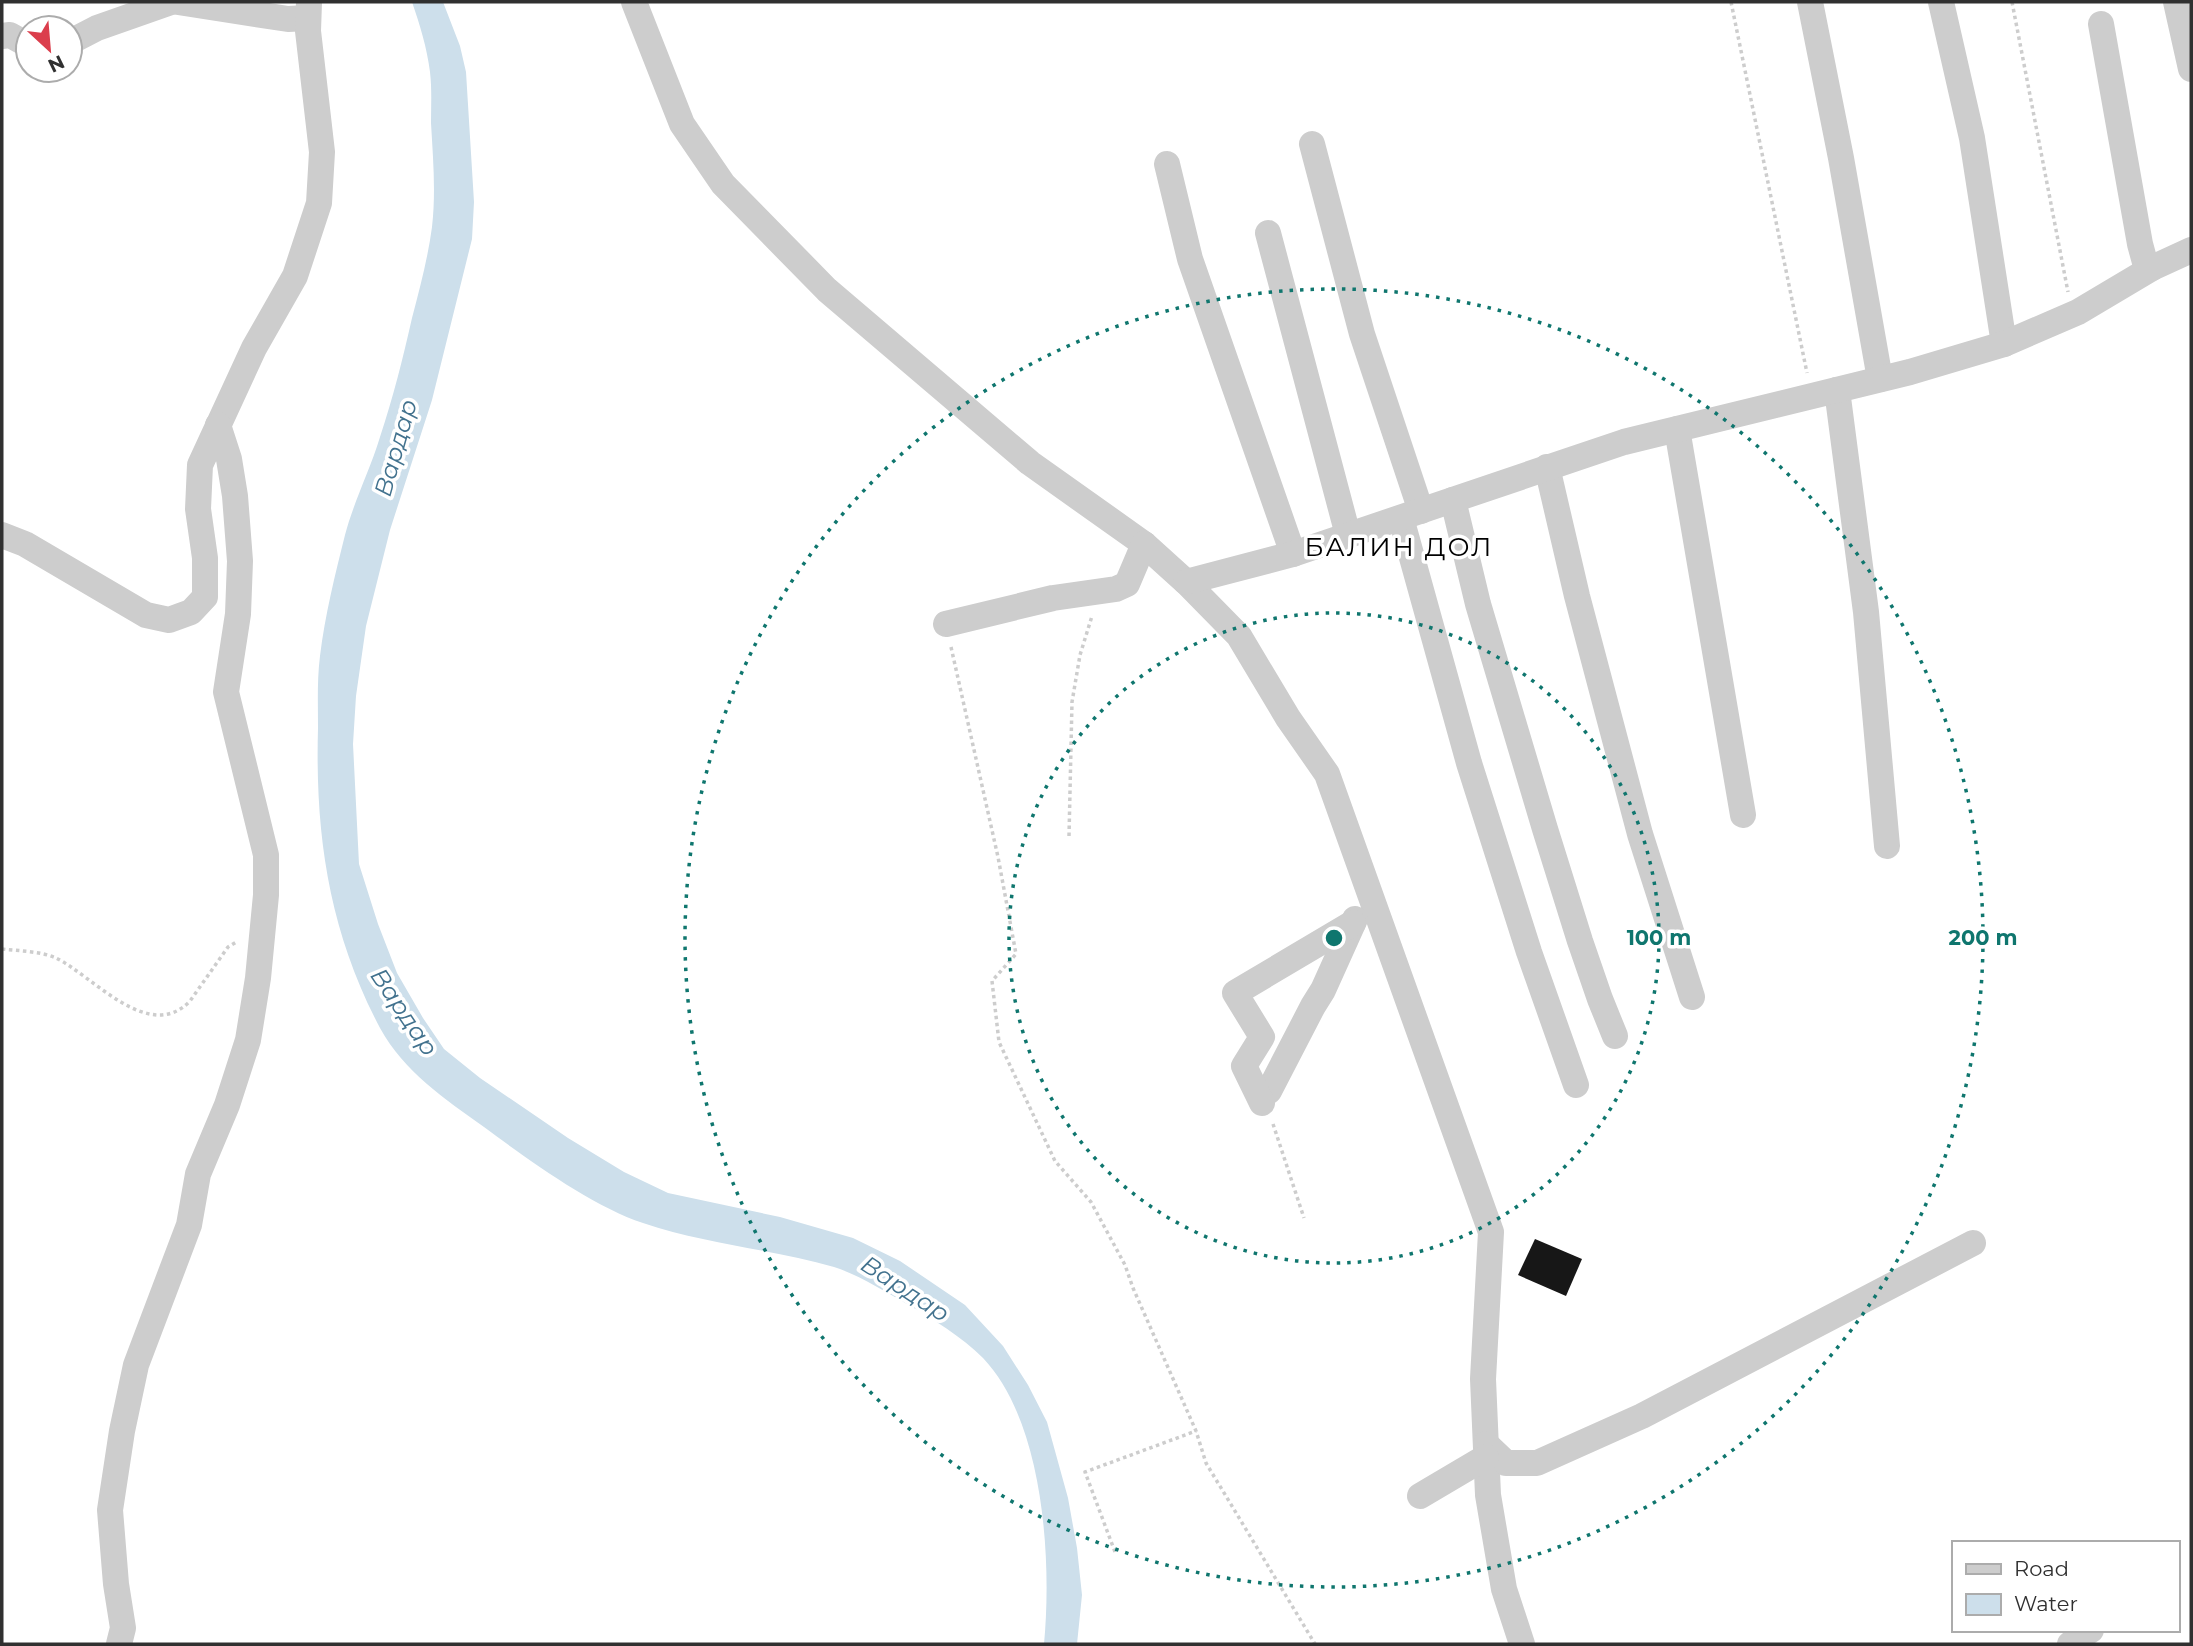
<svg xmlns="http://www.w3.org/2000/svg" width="2193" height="1646" font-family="Montserrat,sans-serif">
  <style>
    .water { fill: #cddfeb }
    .building { fill: #171717 }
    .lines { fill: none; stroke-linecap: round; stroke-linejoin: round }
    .path { stroke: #cdcdcd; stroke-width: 3.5; stroke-dasharray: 3.5 3.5; stroke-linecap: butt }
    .street { stroke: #cdcdcd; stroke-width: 26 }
    .ring { fill: none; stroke: #0f766e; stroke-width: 3.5; stroke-dasharray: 3.5 7 }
    .labels { text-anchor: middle; stroke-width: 7; stroke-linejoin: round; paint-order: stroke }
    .water-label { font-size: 24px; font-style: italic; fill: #42728e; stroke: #fff }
    .quarter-label { font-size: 26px; letter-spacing: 2px; fill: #000; stroke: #fff }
    .centre { fill: #0f766e; stroke: #fff; stroke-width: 3.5 }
    .ring-label { font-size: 21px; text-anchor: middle; font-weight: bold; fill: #0f766e; stroke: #fff; stroke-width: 7; stroke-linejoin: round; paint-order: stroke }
  </style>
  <rect width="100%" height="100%" fill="#fff"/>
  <!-- water -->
  <path class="water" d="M412,2H443L460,46L466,72L474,202L472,239L432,400L390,530L366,626L356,696L353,744L359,864L378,924L397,973L423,1018L444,1049L480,1078L568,1138L624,1172L668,1193L780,1217L853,1238L900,1261L965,1305L1003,1346L1028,1385L1047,1422L1068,1498L1077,1548L1082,1595L1077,1644H1044C1052,1561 1044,1422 983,1358C962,1337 933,1319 907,1304C884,1291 859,1275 834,1267C771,1249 705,1244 643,1223C592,1206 527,1159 484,1127C445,1099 404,1072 380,1028C329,931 315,836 318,728C318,704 317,680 320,656C325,615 335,575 345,535C354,501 370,470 380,437C393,398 403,358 412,318C420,288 428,257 432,227C436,192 433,158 431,123C431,106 432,89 430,72C427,48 420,25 412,2Z"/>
  <!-- building -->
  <polygon class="building" points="1535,1239 1582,1259 1566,1296 1518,1275"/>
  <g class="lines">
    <!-- path -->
    <g class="path">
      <polyline points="1731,2 1807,373"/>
      <polyline points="2012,2 2068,292"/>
      <polyline points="951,647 998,857 1016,954 992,981 999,1042 1055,1161 1091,1202 1125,1265 1133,1288 1196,1431 1206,1463 1315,1644"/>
      <polyline points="1069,836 1072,702 1080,655 1092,616"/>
      <path d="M2,949C19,951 40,951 56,958C93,976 149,1044 190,1001L228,947L238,941"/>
      <polyline points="1273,1124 1304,1218"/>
      <polyline points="1115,1552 1085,1472 1196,1431"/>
    </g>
    <!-- street -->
    <g class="street">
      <polyline points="178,2 288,19 308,18"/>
      <polyline points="634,2 682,124 723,184 827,290 1030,463 1144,544 1186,582 1239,636 1288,718 1327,774 1491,1232 1483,1379 1488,1495 1504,1589 1522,1644"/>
      <polyline points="1810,2 1841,158 1880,379"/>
      <polyline points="1941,2 1972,138 2004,344"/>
      <polyline points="2176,2 2191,69"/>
      <polyline points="2101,24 2140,244 2146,266 2152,268"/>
      <polyline points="2,36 10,35 28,45"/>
      <polyline points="70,42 97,28 171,2"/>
      <polyline points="1312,144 1362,334 1421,511"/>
      <polyline points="1167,164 1190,259 1293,554"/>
      <polyline points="1268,233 1348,535"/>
      <polyline points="1837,390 1866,612 1887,846"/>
      <polyline points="1677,429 1743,815"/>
      <polyline points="1547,467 1577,596 1640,834 1692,997"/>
      <polyline points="1453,500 1478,604 1545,829 1580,941 1600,999 1615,1036"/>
      <polyline points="1401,518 1469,763 1529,952 1576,1085"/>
      <polyline points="2,535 25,544 146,615 169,620 191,612 205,597 205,558 198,509 200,465 254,348 295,276 319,203 322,152 308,31 309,2"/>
      <polyline points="1186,582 1293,554 1624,442 1910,372 2004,344 2078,312 2152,268 2191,250"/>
      <polyline points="946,624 1053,598 1116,589 1127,584 1144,544"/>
      <polyline points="1269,1091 1313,1006 1323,990 1355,919"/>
      <polyline points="1262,1103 1244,1066 1262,1037 1235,993 1353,923"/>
      <polyline points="1486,1444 1506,1463 1537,1463 1642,1416 1973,1243"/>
      <polyline points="1420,1496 1486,1457"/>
      <polyline points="119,1644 123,1628 116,1584 110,1510 122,1431 136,1365 189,1225 198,1174 227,1105 248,1040 258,978 266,895 266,855 226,692 238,614 240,561 235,496 229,459 218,425"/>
      <polyline points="2070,1644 2091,1630"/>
    </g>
  </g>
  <!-- distance rings -->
  <g class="ring">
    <circle cx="1334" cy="938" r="325"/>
    <circle cx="1334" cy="938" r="649"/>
  </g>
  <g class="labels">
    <!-- water labels -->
    <g class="water-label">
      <text transform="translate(396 448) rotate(-74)" y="8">Вардар</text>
      <text transform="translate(404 1012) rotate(56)" y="8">Вардар</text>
      <text transform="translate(905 1289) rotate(33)" y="8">Вардар</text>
    </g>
    <!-- quarter labels -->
    <g class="quarter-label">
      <text x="1399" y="556">БАЛИН ДОЛ</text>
    </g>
  </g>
  <circle cx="1334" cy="938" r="10" class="centre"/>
  <g class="ring-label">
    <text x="1659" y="945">100 m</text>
    <text x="1983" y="945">200 m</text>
  </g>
  <!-- border -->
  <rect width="2193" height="1646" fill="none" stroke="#303030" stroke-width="7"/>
  <!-- legend -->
  <rect x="1952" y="1541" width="228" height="91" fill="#ffffff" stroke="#acacac" stroke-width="2"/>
  <rect x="1966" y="1564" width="35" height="10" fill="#cdcdcd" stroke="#acacac" stroke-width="2"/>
  <text x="2014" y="1576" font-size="21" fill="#303030">Road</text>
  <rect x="1966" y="1594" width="35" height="21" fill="#cddfeb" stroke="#acacac" stroke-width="2"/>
  <text x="2014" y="1611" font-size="21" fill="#303030">Water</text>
  <!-- north arrow -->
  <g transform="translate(49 49) rotate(154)"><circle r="33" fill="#ffffff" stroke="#acacac" stroke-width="2"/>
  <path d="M0-5L12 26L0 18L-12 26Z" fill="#db3e4c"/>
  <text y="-10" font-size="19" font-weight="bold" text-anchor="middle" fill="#303030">N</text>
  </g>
</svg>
